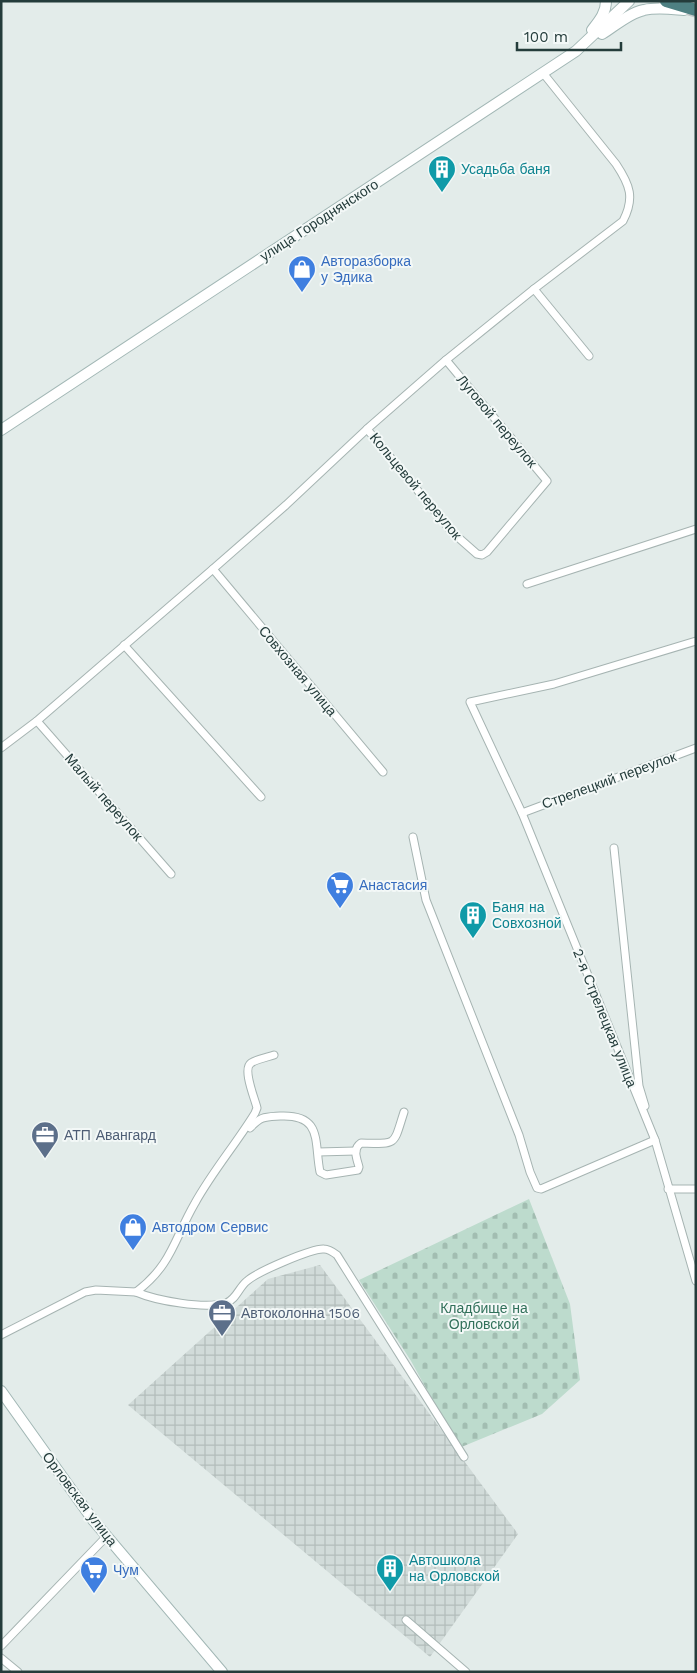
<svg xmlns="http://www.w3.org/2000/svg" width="697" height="1673" font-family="'Work Sans',sans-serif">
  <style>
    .industrial { fill: url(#industrial-grid) }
    .cemetery { fill: url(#cemetery-stones) }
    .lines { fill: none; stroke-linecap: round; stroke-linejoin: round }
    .minor-casing { stroke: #a6b4b2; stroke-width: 9 }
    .secondary-casing { stroke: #a2b7b5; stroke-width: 12 }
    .trunk-casing { stroke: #c2c8c8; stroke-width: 15 }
    .minor { stroke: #fff; stroke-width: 7 }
    .secondary { stroke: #fff; stroke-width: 10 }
    .trunk { stroke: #4e8082; stroke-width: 12 }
    .labels { text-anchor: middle; stroke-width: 4; stroke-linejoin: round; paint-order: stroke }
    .culture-label { font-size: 14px; fill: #0d838f; stroke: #f3f8f7; text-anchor: start }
    .street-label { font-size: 14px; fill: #243c3b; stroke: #f3f8f7 }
    .shop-label { font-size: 14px; fill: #366cbe; stroke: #f3f8f7; text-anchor: start }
    .service-label { font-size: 14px; fill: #4e5e75; stroke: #f3f8f7; text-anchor: start }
    .park-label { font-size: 14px; fill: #31705a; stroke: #f3f8f7 }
  </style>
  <defs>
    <pattern id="industrial-grid" width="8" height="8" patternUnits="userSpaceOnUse" patternTransform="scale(1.25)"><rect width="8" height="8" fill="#d1dbd9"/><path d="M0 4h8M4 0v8" fill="none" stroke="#b3bdbb"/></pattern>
    <pattern id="cemetery-stones" width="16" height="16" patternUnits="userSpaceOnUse" patternTransform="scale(1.25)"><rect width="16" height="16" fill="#bddbcd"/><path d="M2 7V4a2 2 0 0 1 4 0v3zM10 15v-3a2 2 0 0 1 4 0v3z" fill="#a2bdb1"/></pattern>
  </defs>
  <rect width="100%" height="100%" fill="#e3ecea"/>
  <!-- industrial -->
  <polygon class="industrial" points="320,1265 518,1534 430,1657 128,1405 268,1279"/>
  <!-- cemetery -->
  <polygon class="cemetery" points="529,1199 570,1304 580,1380 542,1414 459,1448 411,1361 359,1280"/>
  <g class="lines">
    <!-- minor casing -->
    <g class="minor-casing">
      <g id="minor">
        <polyline points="534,289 589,356"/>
        <polyline points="367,429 452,532 477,554 482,555 487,552 547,481 446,360"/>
        <polyline points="213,569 383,772"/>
        <polyline points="527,584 696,529"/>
        <polyline points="696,641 554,684 470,702 522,813 655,1140 696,1281"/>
        <polyline points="124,645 261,797"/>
        <polyline points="37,721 171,874"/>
        <path d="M1,748L38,720L213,569L286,505L367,429L446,360L534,289L623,221C635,198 630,185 616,164L543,73"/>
        <polyline points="522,813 696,748"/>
        <polyline points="413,837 426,900 519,1135 530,1172 537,1188 541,1189 655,1140 654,1138"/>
        <polyline points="614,848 639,1086 645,1106"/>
        <path d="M250,1128C261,1116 265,1117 280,1116C323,1114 314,1142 320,1172L326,1175L358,1170L359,1167C357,1159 352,1149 361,1143C398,1144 393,1146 404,1112"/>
        <polyline points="318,1152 356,1151"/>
        <polyline points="668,1189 696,1189"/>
        <path d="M136,1292C157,1301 204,1309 226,1303C236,1300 239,1287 247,1281C257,1272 312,1248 324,1249C329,1249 333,1252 337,1255L464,1457"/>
        <path d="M1,1335L85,1292L96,1290L136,1292C172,1265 174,1239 195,1203C212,1172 236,1144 255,1113L257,1108C255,1099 242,1069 251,1063C257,1059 268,1057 274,1055"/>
        <polyline points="406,1620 466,1672"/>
        <polyline points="1,1646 107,1536"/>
        <polyline points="1,1658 18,1672"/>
      </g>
    </g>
    <!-- secondary casing -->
    <g class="secondary-casing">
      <g id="secondary">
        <path d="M592,30C599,21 606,13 606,1"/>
        <path d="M602,34C615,26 629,13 644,10C657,7 671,9 684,10"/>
        <polyline points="1,430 576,51 629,1"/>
        <polyline points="1,1391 93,1520 222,1672"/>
      </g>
    </g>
    <!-- trunk casing -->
    <g class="trunk-casing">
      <polyline id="trunk" points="666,1 696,10"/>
    </g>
    <!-- minor -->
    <use href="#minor" class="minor"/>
    <!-- secondary -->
    <use href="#secondary" class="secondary"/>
    <!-- trunk -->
    <use href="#trunk" class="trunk"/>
  </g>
  <!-- icons -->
  <defs>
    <g id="building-pin" transform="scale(1.4375)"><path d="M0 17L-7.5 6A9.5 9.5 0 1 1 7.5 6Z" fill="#0f9aa8" stroke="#f3f8f7"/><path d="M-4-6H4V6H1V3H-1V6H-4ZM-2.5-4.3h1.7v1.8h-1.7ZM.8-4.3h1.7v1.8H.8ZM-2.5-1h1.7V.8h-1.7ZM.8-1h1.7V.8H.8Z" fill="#fff"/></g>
    <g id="shop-pin" transform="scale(1.4375)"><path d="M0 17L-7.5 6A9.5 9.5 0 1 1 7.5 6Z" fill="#3f7fe0" stroke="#f3f8f7"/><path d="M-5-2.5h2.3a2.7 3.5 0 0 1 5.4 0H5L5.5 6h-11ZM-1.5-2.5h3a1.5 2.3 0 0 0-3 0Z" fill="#fff"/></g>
    <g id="supermarket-pin" transform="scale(1.4375)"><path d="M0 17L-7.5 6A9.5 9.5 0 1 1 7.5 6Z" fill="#3f7fe0" stroke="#f3f8f7"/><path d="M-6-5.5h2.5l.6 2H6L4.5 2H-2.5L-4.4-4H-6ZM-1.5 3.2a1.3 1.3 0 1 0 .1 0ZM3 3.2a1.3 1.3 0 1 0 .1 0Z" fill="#fff"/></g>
    <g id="office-pin" transform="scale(1.4375)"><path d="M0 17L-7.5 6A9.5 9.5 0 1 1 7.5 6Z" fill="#5c6f8a" stroke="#f3f8f7"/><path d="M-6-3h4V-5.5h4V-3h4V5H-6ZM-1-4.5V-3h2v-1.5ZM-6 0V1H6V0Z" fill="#fff"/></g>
  </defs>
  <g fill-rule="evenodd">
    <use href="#building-pin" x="442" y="169"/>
    <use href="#shop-pin" x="302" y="269"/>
    <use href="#supermarket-pin" x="340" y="885"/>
    <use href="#building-pin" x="473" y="915"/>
    <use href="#office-pin" x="45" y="1135"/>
    <use href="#shop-pin" x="133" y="1227"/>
    <use href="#office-pin" x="222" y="1313"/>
    <use href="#building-pin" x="390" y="1568"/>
    <use href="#supermarket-pin" x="94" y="1570"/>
  </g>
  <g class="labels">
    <!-- culture labels -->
    <g class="culture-label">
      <text x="461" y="174">Усадьба баня</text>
      <text x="492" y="912">Баня на<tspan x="492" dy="16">Совхозной</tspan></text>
      <text x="409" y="1565">Автошкола<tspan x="409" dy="16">на Орловской</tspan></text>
    </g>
    <!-- street labels -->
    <g class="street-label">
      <text transform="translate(319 220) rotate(-33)" y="5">улица Городнянского</text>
      <text transform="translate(497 421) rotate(50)" y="5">Луговой переулок</text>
      <text transform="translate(416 486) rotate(50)" y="5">Кольцевой переулок</text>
      <text transform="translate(298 671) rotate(50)" y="5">Совхозная улица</text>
      <text transform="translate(609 780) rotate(-20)" y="5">Стрелецкий переулок</text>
      <text transform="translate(104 797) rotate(49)" y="5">Малый переулок</text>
      <text transform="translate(605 1018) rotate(68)" y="5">2-я Стрелецкая улица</text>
      <text transform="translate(80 1499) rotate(53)" y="5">Орловская улица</text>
    </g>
    <!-- shop labels -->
    <g class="shop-label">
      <text x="321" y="266">Авторазборка<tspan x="321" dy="16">у Эдика</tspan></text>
      <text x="359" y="890">Анастасия</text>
      <text x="152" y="1232">Автодром Сервис</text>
      <text x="113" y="1575">Чум</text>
    </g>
    <!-- service labels -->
    <g class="service-label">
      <text x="64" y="1140">АТП Авангард</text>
      <text x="241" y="1318">Автоколонна 1506</text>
    </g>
    <!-- park labels -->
    <g class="park-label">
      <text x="484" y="1313">Кладбище на<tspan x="484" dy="16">Орловской</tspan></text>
    </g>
  </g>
  <!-- border -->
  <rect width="697" height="1673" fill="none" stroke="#243c3b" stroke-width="5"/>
  <!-- scale -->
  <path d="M517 42v8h104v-8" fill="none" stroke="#243c3b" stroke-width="2.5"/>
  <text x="524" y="42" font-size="15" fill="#243c3b" stroke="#f3f8f7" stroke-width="4" paint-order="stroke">100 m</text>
</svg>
